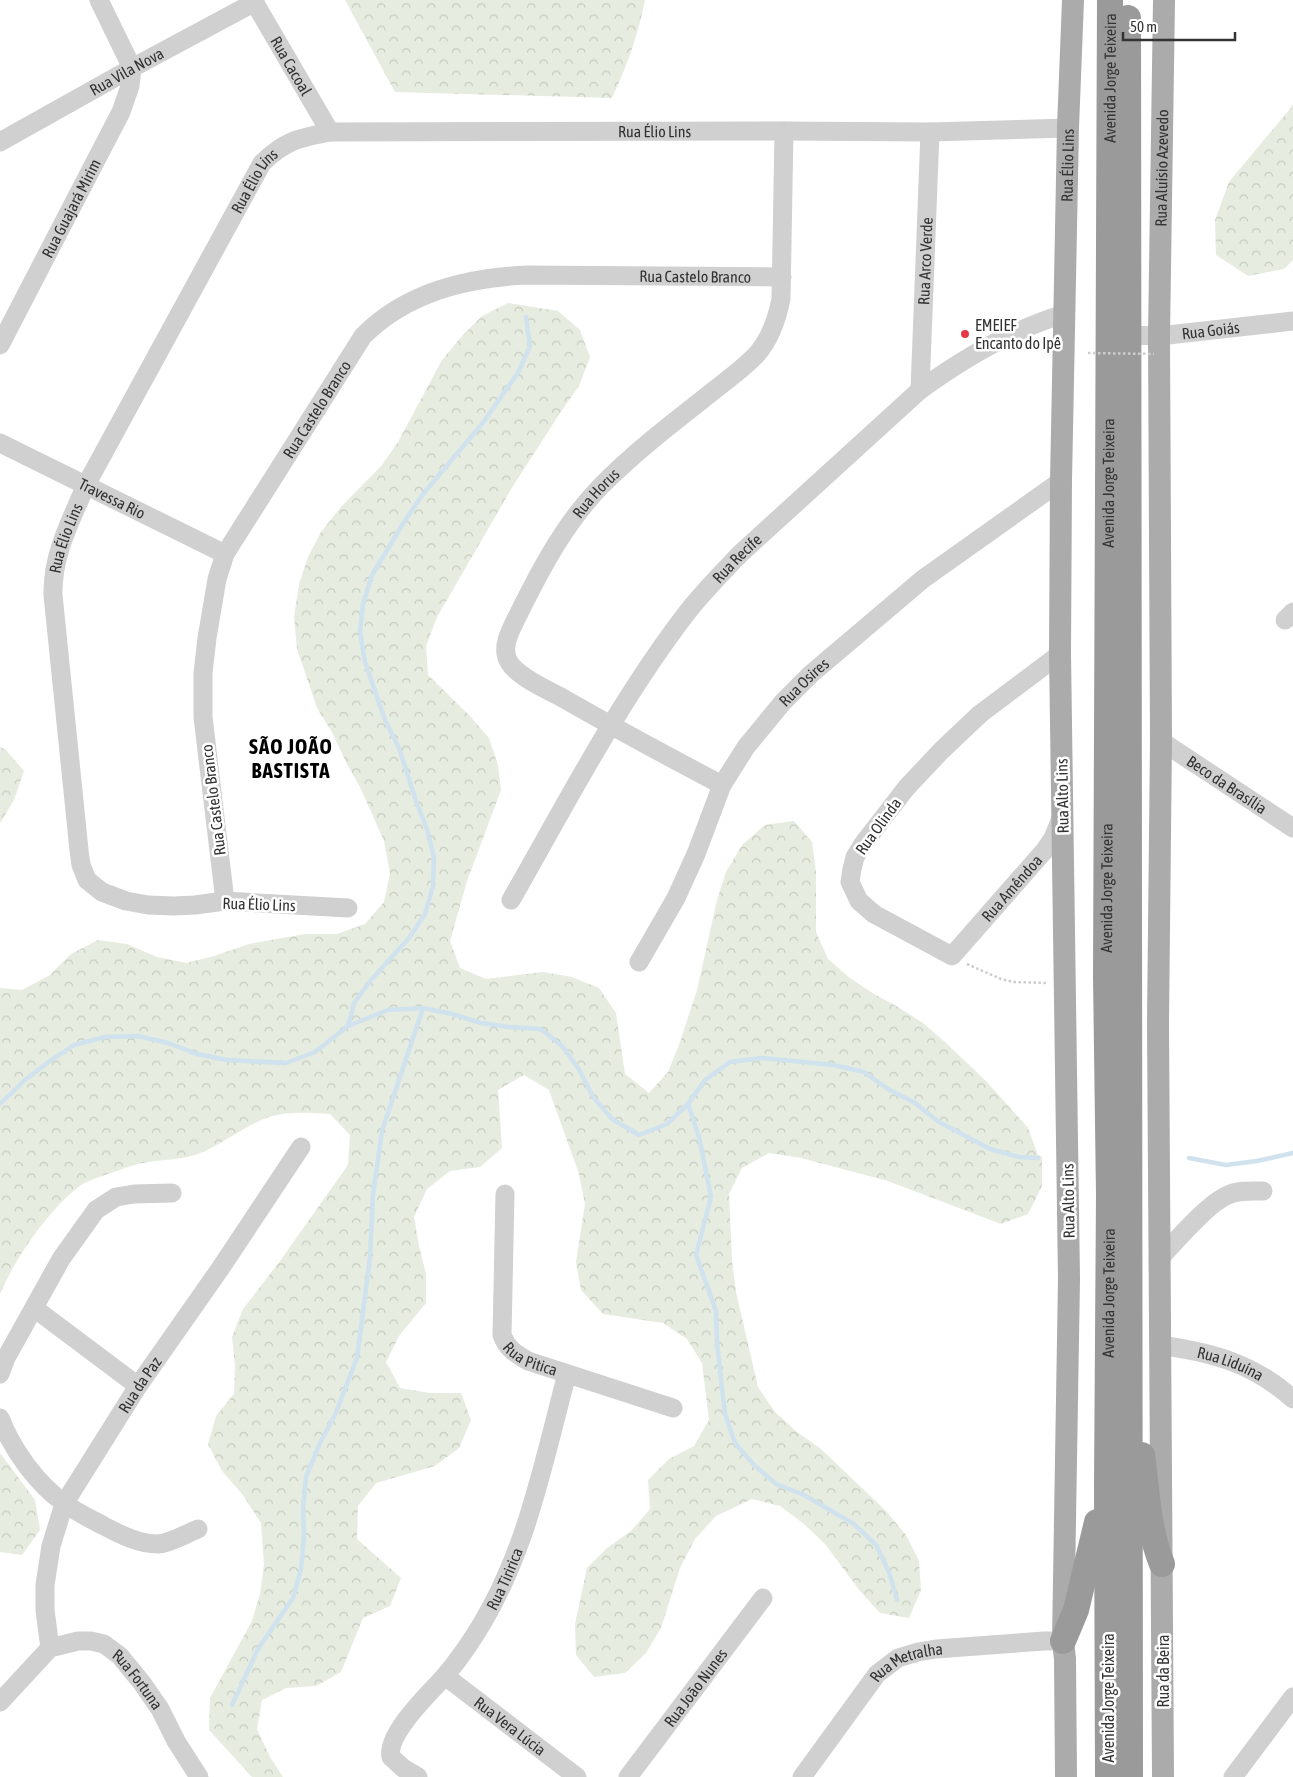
<svg xmlns="http://www.w3.org/2000/svg" width="1293" height="1777" font-family="'Asap Condensed',sans-serif">
  <style>
    .forest { fill: url(#forest-crowns) }
    .lines { fill: none; stroke-linecap: round; stroke-linejoin: round }
    .stream { stroke: #cfe2ee; stroke-width: 4.5 }
    .path { stroke: #cdcdcd; stroke-width: 2.5; stroke-dasharray: 2.5 2.5; stroke-linecap: butt }
    .minor { stroke: #d0d0d0; stroke-width: 19 }
    .major { stroke: #ababab; stroke-width: 22 }
    .highway { stroke: #9a9a9a; stroke-width: 26 }
    .path-bridge { stroke: #cdcdcd; stroke-width: 2.5; stroke-dasharray: 2.5 2.5; stroke-linecap: butt }
    .poi-dot { fill: #e63946; stroke: #fff; stroke-width: 2 }
    .labels { text-anchor: middle; stroke-width: 5; stroke-linejoin: round; paint-order: stroke }
    .street-label { font-size: 16px; fill: #333; stroke: #fff }
    .poi-label { font-size: 16px; fill: #333; stroke: #fff; text-anchor: start }
    .district-label { font-size: 21px; font-weight: bold; letter-spacing: 1px; fill: #000; stroke: #fff }
  </style>
  <defs>
    <pattern id="forest-crowns" width="20" height="18" patternUnits="userSpaceOnUse" patternTransform="scale(1.25)"><rect width="20" height="18" fill="#e6ecdf"/><path d="M2 6a3 3 0 1 1 6 0M12 15a3 3 0 1 1 6 0" fill="none" stroke="#c6cbc0"/></pattern>
  </defs>
  <rect width="100%" height="100%" fill="#fff"/>
  <!-- forest -->
  <g class="forest">
    <path d="M345,0H645C638,35 627,66 612,98L395,92Z"/>
    <polygon points="1293,105 1293,260 1284,269 1248,276 1216,255 1215,220 1229,182"/>
    <path d="M508,303L558,311L580,330L590,357L579,386L562,410L513,486L437,617L426,646L428,675L470,716L489,738L498,765L501,790L467,881L450,941L460,968L486,979L543,972L572,977L599,988L616,1013L625,1074L649,1093L668,1072L679,1045L697,990L717,900L726,872L742,845L765,825L794,821L812,842L816,871V932L828,959L850,978L874,994L898,1007L923,1023L945,1042L987,1082L1028,1128L1038,1155L1042,1157V1186L1028,1214L1001,1224L888,1181L801,1158L769,1153L742,1168L729,1194L732,1260L736,1292L758,1387L775,1412L797,1432L821,1449L886,1511L906,1535L919,1561L921,1590L909,1618L880,1613L860,1591L825,1544L804,1524L780,1506L752,1499L716,1516L695,1539L680,1568L661,1628L646,1653L625,1673L594,1677L576,1655L575,1624L587,1568L607,1548L631,1531L650,1509L648,1480L669,1459L694,1446L709,1420L702,1363L687,1339L663,1323L603,1314L581,1290L576,1262L585,1204L579,1174L549,1090L524,1075L498,1090L502,1148L480,1167L450,1171L427,1189L414,1217L419,1246L426,1274V1303L399,1336L386,1362L400,1388L430,1393H461L471,1420L459,1448L435,1466L376,1483L358,1506L357,1539L401,1578L390,1606L363,1618L341,1672L316,1686L286,1688L262,1700L257,1729L270,1757L283,1777H252L209,1730L210,1698L252,1621L260,1594L264,1564L261,1523L242,1494L222,1471L208,1444L216,1416L234,1394L235,1366L232,1337L243,1309L280,1261L348,1165L350,1135L330,1114C310,1113 289,1111 269,1117C244,1126 223,1144 198,1154C178,1161 157,1159 138,1164C128,1167 88,1180 81,1185C48,1210 16,1257 0,1294V988L22,990L50,975L71,954L98,940L127,944L157,957L186,963L214,956L249,944L305,934H337L365,924L384,902L390,873L384,841L361,789L346,762L333,734L317,708L297,649L294,617L299,584L308,557L321,532L341,507L382,465L398,442L442,360L462,336L482,316Z"/>
    <polygon points="0,747 5,749 24,771 14,800 0,823"/>
    <polygon points="0,1453 35,1500 40,1530 22,1555 0,1552"/>
  </g>
  <g class="lines">
    <!-- stream -->
    <g class="stream">
      <polyline points="348,1026 354,1003 371,980 409,938 425,914 433,886 434,857 427,829 417,804 399,748 385,720 365,662 360,632 363,604 372,575 404,522 423,494 482,424 518,373 530,346 526,317"/>
      <polyline points="0,1104 25,1080 50,1061 74,1045 105,1037 138,1036 168,1043 197,1054 227,1060 286,1063 315,1052 348,1026 388,1010 423,1008 452,1014 481,1023 509,1027 541,1029 563,1047 580,1071 593,1097 612,1119 639,1135 667,1124 688,1104 705,1080 730,1062 763,1058 833,1065 864,1072 888,1089 915,1103 939,1122 990,1149 1019,1157 1038,1158"/>
      <polyline points="688,1104 699,1137 711,1197 696,1255 716,1311 717,1343 725,1414 735,1443 754,1465 776,1484 804,1495 854,1524 876,1545 889,1572 897,1600"/>
      <polyline points="1189,1158 1226,1165 1257,1161 1293,1153"/>
      <polyline points="232,1705 258,1649 293,1598 301,1569 304,1536 303,1507 306,1477 320,1443 335,1415 357,1358 370,1258 373,1194 382,1131 423,1008"/>
    </g>
    <!-- path -->
    <polyline class="path" points="967,964 1001,979 1014,982 1046,983"/>
    <!-- minor -->
    <g class="minor">
      <path id="s1" d="M253,0L330,132"/>
      <path id="s2" d="M0,142L132,68L255,2"/>
      <path id="s3" d="M1129,335L1159,336L1293,321"/>
      <path id="s4" d="M0,345L121,112L130,86L132,68L99,0"/>
      <path id="s5" d="M920,390L930,132"/>
      <path id="s6" d="M0,443L225,554"/>
      <polyline points="1285,620 1293,612"/>
      <path id="s7" d="M1060,654L980,714L942,750L907,787L863,844L855,857L852,869L850,882L859,901L874,914L952,956L1045,850L1053,838L1062,816"/>
      <path id="s8" d="M1161,741L1293,828"/>
      <path id="s9" d="M722,785C667,756 613,727 559,696C545,689 517,676 509,662C499,646 514,624 521,609C543,565 566,522 601,486C634,453 666,428 702,400C720,385 741,371 757,354C771,338 777,319 781,299L784,131"/>
      <path id="s10" d="M511,900C567,802 620,699 689,610C705,590 723,572 740,554L920,390C964,358 1011,330 1064,314"/>
      <path id="s11" d="M225,901L203,717V673L207,638L217,579L225,554L363,336C407,292 466,278 527,275L782,277"/>
      <path id="s12" d="M348,908L225,901L195,905L174,906L148,905L126,901L102,892L87,880L81,865L79,850L53,595C52,555 71,520 86,485L262,163C286,140 299,138 330,132L784,131L930,132L1068,128"/>
      <path id="s13" d="M639,962L676,898L696,854L722,785L746,747L783,702L811,674L923,579L1061,481"/>
      <path id="s14" d="M505,1194L502,1335C507,1349 516,1354 528,1361L673,1408"/>
      <path d="M1158,1260C1174,1243 1208,1203 1228,1195C1238,1190 1251,1191 1263,1191"/>
      <polyline points="34,1308 138,1386"/>
      <path id="s15" d="M1159,1345C1211,1352 1253,1363 1293,1399"/>
      <polyline points="0,1374 6,1358 61,1259 96,1210 116,1197 134,1194 172,1193"/>
      <path d="M0,1418C12,1449 36,1483 64,1503C76,1512 91,1519 104,1526C121,1535 139,1544 158,1544C172,1543 185,1534 198,1529"/>
      <path id="s16" d="M50,1648L45,1610V1585L51,1546L64,1504L138,1386L222,1266L301,1147"/>
      <path id="s17" d="M445,1676L577,1777"/>
      <path id="s18" d="M0,1702L50,1648L78,1641H91L104,1644L120,1656L142,1683L160,1709L176,1741L199,1777"/>
      <path id="s19" d="M418,1777L403,1768L391,1757C386,1734 429,1694 444,1677C452,1668 460,1657 467,1647C525,1563 541,1471 567,1374"/>
      <path id="s20" d="M628,1777L763,1598"/>
      <path id="s21" d="M802,1777L877,1674L898,1658L918,1652L936,1649L1044,1641H1063"/>
      <polyline points="1233,1777 1293,1697"/>
    </g>
    <!-- major -->
    <g class="major">
      <path id="s22" d="M1066,1777L1065,1659L1063,1641L1069,1279L1060,654L1061,481L1068,128L1073,0"/>
      <path id="s23" d="M1163,1777L1158,1023L1161,741L1159,336L1164,0"/>
    </g>
    <!-- highway -->
    <g class="highway">
      <polyline points="1128,18 1130,1777"/>
      <path d="M1142,1455C1147,1491 1148,1530 1162,1564"/>
      <polyline points="1063,1641 1076,1610 1097,1522"/>
      <path id="s24" d="M1108,1777L1107,1485L1109,1195L1106,977L1110,0"/>
    </g>
    <!-- path-bridge -->
    <polyline class="path-bridge" points="1088,353 1154,354"/>
  </g>
  <!-- markers -->
  <circle class="poi-dot" cx="965" cy="334" r="5"/>
  <g class="labels">
    <!-- street labels -->
    <g class="street-label">
      <text dy="6" stroke="none"><textPath href="#s1" startOffset="76">Rua Cacoal</textPath></text>
      <text dy="6" stroke="none"><textPath href="#s2" startOffset="145">Rua Vila Nova</textPath></text>
      <text dy="6" stroke="none"><textPath href="#s24" startOffset="1699">Avenida Jorge Teixeira</textPath></text>
      <text dy="6" stroke="none"><textPath href="#s12" startOffset="1439">Rua Élio Lins</textPath></text>
      <text dy="6" stroke="none"><textPath href="#s23" startOffset="1609">Rua Aluísio Azevedo</textPath></text>
      <text dy="6" stroke="none"><textPath href="#s22" startOffset="1612">Rua Élio Lins</textPath></text>
      <text dy="6" stroke="none"><textPath href="#s12" startOffset="1019">Rua Élio Lins</textPath></text>
      <text dy="6" stroke="none"><textPath href="#s4" startOffset="154">Rua Guajará Mirim</textPath></text>
      <text dy="6" stroke="none"><textPath href="#s5" startOffset="129">Rua Arco Verde</textPath></text>
      <text dy="6" stroke="none"><textPath href="#s11" startOffset="956">Rua Castelo Branco</textPath></text>
      <text dy="6" stroke="none"><textPath href="#s3" startOffset="82">Rua Goiás</textPath></text>
      <text dy="6" stroke="none"><textPath href="#s11" startOffset="522">Rua Castelo Branco</textPath></text>
      <text dy="6" stroke="none"><textPath href="#s24" startOffset="1294">Avenida Jorge Teixeira</textPath></text>
      <text dy="6" stroke="none"><textPath href="#s9" startOffset="442">Rua Horus</textPath></text>
      <text dy="6" stroke="none"><textPath href="#s6" startOffset="125">Travessa Rio</textPath></text>
      <text dy="6" stroke="none"><textPath href="#s12" startOffset="614">Rua Élio Lins</textPath></text>
      <text dy="6" stroke="none"><textPath href="#s10" startOffset="411">Rua Recife</textPath></text>
      <text dy="6" stroke="none"><textPath href="#s13" startOffset="328">Rua Osires</textPath></text>
      <text dy="6" stroke="none"><textPath href="#s8" startOffset="79">Beco da Brasília</textPath></text>
      <text transform="translate(1062 796) rotate(-91)" y="6">Rua Alto Lins</text>
      <text transform="translate(213 800) rotate(-97)" y="6">Rua Castelo Branco</text>
      <text transform="translate(878 826) rotate(-54)" y="6">Rua Olinda</text>
      <text dy="6" stroke="none"><textPath href="#s7" startOffset="536">Rua Amêndoa</textPath></text>
      <text dy="6" stroke="none"><textPath href="#s24" startOffset="889">Avenida Jorge Teixeira</textPath></text>
      <text transform="translate(259 904) rotate(2)" y="6">Rua Élio Lins</text>
      <text transform="translate(1068 1201) rotate(-91)" y="6">Rua Alto Lins</text>
      <text dy="6" stroke="none"><textPath href="#s24" startOffset="484">Avenida Jorge Teixeira</textPath></text>
      <text dy="6" stroke="none"><textPath href="#s14" startOffset="180">Rua Pitica</textPath></text>
      <text dy="6" stroke="none"><textPath href="#s15" startOffset="74">Rua Liduína</textPath></text>
      <text dy="6" stroke="none"><textPath href="#s16" startOffset="288">Rua da Paz</textPath></text>
      <text dy="6" stroke="none"><textPath href="#s19" startOffset="248">Rua Tiririca</textPath></text>
      <text dy="6" stroke="none"><textPath href="#s21" startOffset="160">Rua Metralha</textPath></text>
      <text transform="translate(1163 1671) rotate(-90)" y="6">Rua da Beira</text>
      <text dy="6" stroke="none"><textPath href="#s18" startOffset="178">Rua Fortuna</textPath></text>
      <text dy="6" stroke="none"><textPath href="#s20" startOffset="112">Rua João Nunes</textPath></text>
      <text transform="translate(1108 1698) rotate(-90)" y="6">Avenida Jorge Teixeira</text>
      <text dy="6" stroke="none"><textPath href="#s17" startOffset="82">Rua Vera Lúcia</textPath></text>
    </g>
    <!-- poi labels -->
    <g class="poi-label">
      <text x="975" y="331">EMEIEF<tspan x="975" dy="18">Encanto do Ipê</tspan></text>
    </g>
    <!-- district labels -->
    <g class="district-label">
      <text x="291" y="754">SÃO JOÃO<tspan x="291" dy="24">BASTISTA</tspan></text>
    </g>
  </g>
  <!-- scale -->
  <path d="M1123 32v8h112v-8" fill="none" stroke="#333333" stroke-width="2.5"/>
  <text x="1130" y="32" font-size="15" fill="#333333" stroke="#ffffff" stroke-width="4" paint-order="stroke">50 m</text>
</svg>
